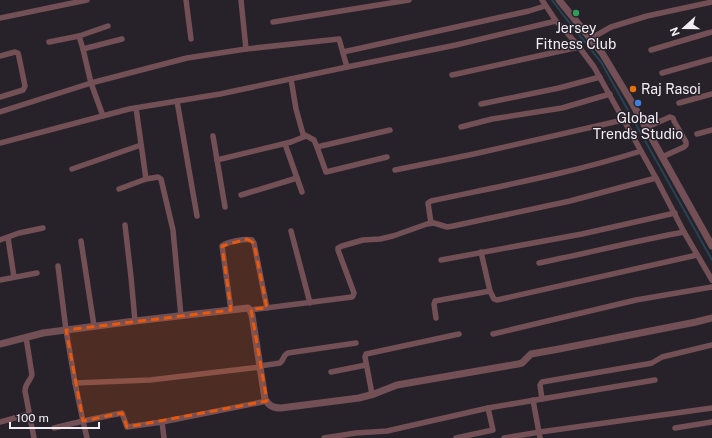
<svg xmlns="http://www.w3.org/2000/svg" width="712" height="438" font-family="'Public Sans',sans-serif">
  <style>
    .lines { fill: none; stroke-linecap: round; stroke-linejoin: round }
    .stream { stroke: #244355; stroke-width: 2 }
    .minor { stroke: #734f56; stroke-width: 5.5 }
    .tertiary { stroke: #734f56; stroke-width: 7 }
    .marked { fill: #e8590c; fill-opacity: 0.2; stroke: #e8590c; stroke-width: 3; stroke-dasharray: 8 5; stroke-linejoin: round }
    .leisure-dot { fill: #2e9e5b; stroke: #27222a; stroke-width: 1.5 }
    .food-dot { fill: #e8710a; stroke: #27222a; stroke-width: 1.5 }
    .shop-dot { fill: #3f7fe0; stroke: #27222a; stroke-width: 1.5 }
    .labels { text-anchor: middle; stroke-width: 3; stroke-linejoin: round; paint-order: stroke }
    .poi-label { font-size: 14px; fill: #f2eef4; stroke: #27222a }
  </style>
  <rect width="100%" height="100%" fill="#27222a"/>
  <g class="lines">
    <!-- stream -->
    <polyline class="stream" points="552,0 564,16 601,62 712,260"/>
    <!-- minor -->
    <g class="minor">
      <polyline points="186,0 191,39"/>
      <polyline points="241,0 246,49"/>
      <polyline points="542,0 556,21 576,43 594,67 641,151 656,178 684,232 712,280"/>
      <polyline points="0,18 87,0"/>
      <polyline points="273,22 409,0"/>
      <polyline points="590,39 611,27 647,16 712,2"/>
      <polyline points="49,42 79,36"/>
      <polyline points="83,49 122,39"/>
      <polyline points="651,50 708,33 712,32"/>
      <polyline points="343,52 529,11 545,6"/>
      <polyline points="0,56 15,52 18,53 19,57 25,86 23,90 0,97"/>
      <polyline points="662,73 712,59"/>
      <polyline points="452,75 579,47"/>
      <polyline points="291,79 296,109 303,134 314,140 317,147"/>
      <polyline points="177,101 197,216"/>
      <polyline points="679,103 712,94"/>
      <polyline points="481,104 559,88 600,77"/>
      <polyline points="136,108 146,179"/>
      <polyline points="0,112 91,83 187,58 246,49 339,39 347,67"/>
      <polyline points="103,116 91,83 83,49 79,36 108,26"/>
      <polyline points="461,127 492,119 562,108 610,94"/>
      <polyline points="645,128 670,117 673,118 674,121 686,142 686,145 684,147 662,157"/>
      <polyline points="697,134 712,130"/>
      <polyline points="213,136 225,207"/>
      <polyline points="0,143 129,109 220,94 347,67 456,45 556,21"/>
      <polyline points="285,144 302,192"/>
      <polyline points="387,157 326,172 317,147 390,130"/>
      <polyline points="217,160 291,142 306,136"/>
      <polyline points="72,169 141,145"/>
      <polyline points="395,170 474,154 623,120"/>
      <polyline points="119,189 146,179 158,177 161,179 173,230 181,316"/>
      <polyline points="241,195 297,178"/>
      <path d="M431,223L428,203L431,201C501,186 572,173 641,151"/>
      <polyline points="125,225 131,277 135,321"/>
      <polyline points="291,231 310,303"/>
      <polyline points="8,238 14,277"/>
      <polyline points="0,240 19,233 43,228"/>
      <polyline points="81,241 94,326"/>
      <polyline points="481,252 490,291 494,299 497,300 697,255"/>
      <polyline points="441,260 582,234 675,213"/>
      <path d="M539,263C588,253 635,241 684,232"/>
      <polyline points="58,266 66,330 75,383 83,421 122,413 127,427 162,422"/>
      <polyline points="0,280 37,273"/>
      <path d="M231,310L222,246C227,242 245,238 252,240L254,243L267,308"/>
      <polyline points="250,310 352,297 353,296 354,293 338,250 338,248 342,246 363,240 380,239 393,236 427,224 434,223 447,227 453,226 570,201 656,178"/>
      <polyline points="436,318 434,304 435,301 490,291"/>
      <polyline points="493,334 636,300 712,287"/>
      <path d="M26,337L32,375C30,381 25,384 25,391L34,438"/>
      <path d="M260,366L280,363C284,360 283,355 288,353L356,343"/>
      <polyline points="331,372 366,365"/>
      <polyline points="75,383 150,380 261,367"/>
      <polyline points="372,394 365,357 366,354 459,334"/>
      <polyline points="542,399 540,385 542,382 647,364 652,363 662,357 712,345"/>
      <polyline points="533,400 540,438"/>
      <polyline points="0,422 29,414"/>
      <polyline points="54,428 83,421 87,438"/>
      <polyline points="675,428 712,422"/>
      <polyline points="164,438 162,422 267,401"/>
      <polyline points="324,438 356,433 387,431 488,408 655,380"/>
      <polyline points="456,438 493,430 488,408"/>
      <polyline points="504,438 540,432 712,408"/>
    </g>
    <!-- tertiary -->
    <g class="tertiary">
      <polyline points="559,0 602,53 631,101 712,246"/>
      <path d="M0,344L43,333L135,321L248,308L250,310L252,315L265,399C269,406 273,408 281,408L359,398L374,394L397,385L518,364L522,363L531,354L559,349L696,322L712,318"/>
    </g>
  </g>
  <!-- marked area -->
  <path class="marked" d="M247,239L254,243L267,308L251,309L267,401L127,427L122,413L83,421L66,330L231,310L222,246Z"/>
  <!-- markers -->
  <circle class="leisure-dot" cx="576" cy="13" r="4"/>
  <circle class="food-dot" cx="633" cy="89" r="4"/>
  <circle class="shop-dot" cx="638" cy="103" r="4"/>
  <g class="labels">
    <!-- poi labels -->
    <g class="poi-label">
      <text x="576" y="33">Jersey<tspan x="576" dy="16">Fitness Club</tspan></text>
      <text x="641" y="94" text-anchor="start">Raj Rasoi</text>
      <text x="638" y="123">Global<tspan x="638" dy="16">Trends Studio</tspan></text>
    </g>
  </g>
  <!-- north arrow -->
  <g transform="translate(684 28) rotate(249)" stroke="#27222a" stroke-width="3" paint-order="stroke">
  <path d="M0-3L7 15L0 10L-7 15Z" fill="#f2eef4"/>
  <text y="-6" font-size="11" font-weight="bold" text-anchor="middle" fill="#f2eef4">N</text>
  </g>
  <!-- scale -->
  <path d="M10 422v6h89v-6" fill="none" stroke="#f2eef4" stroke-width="2"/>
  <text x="16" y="422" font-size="12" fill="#f2eef4" stroke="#27222a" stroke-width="3" paint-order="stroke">100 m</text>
</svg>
